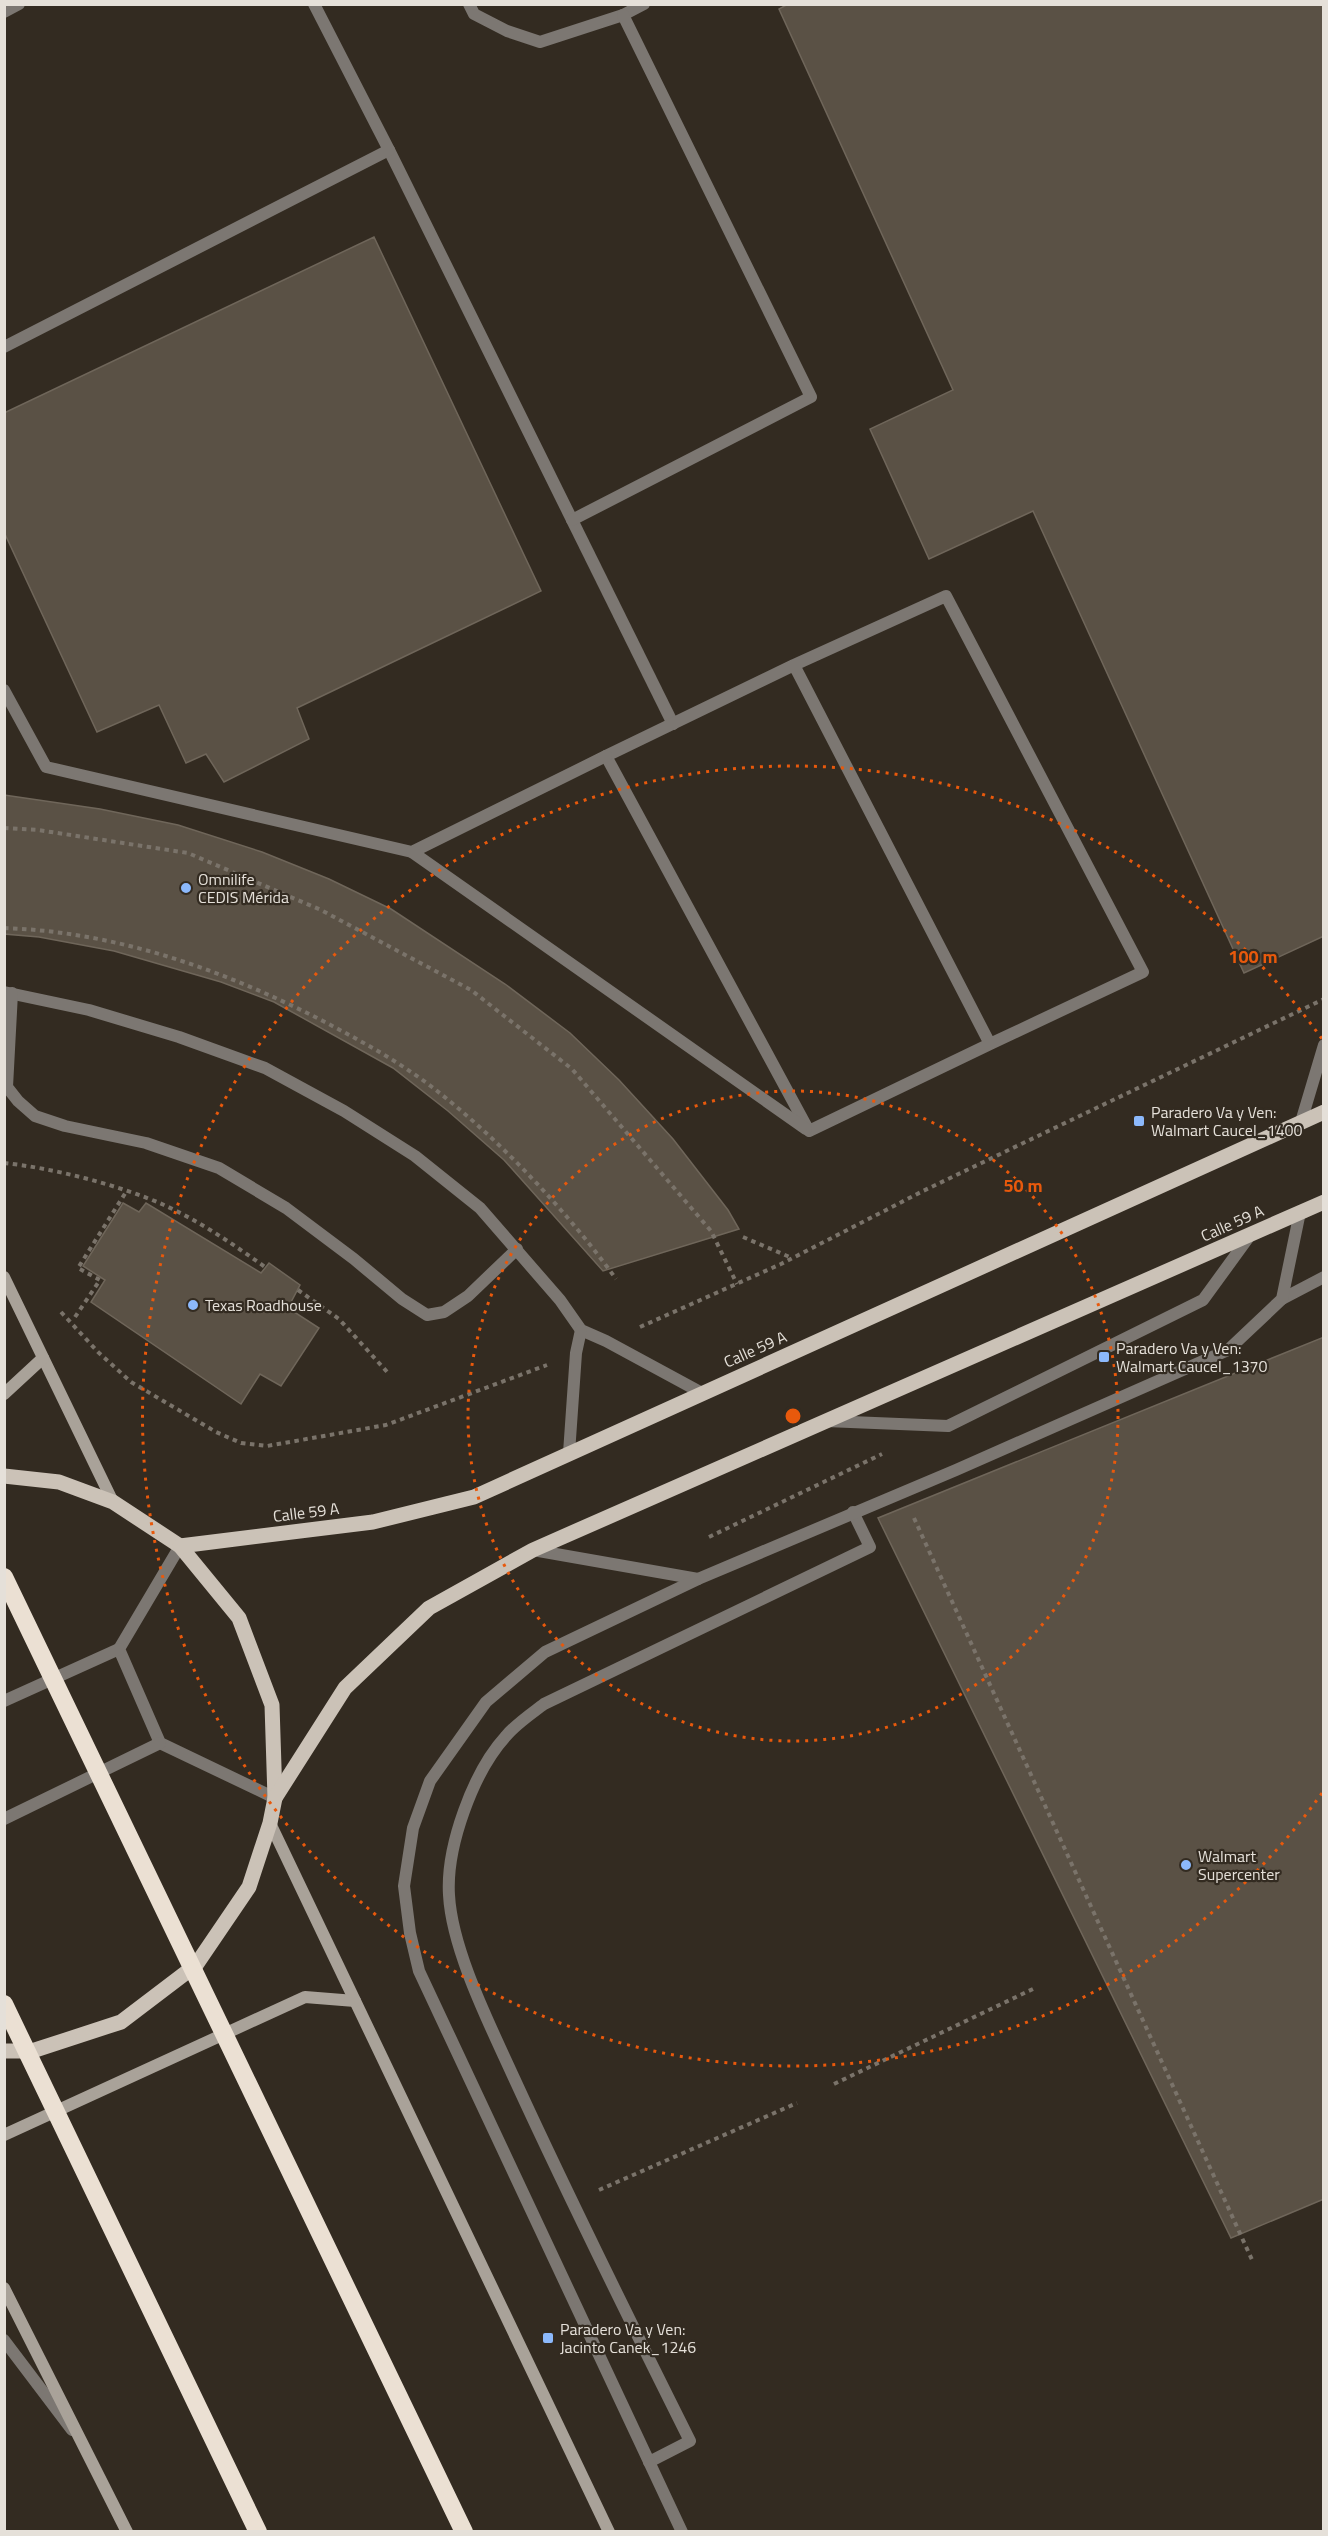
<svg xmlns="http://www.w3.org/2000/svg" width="1328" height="2536" font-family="'Titillium Web',sans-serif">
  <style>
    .building { fill: #5a5145; stroke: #6f665a; stroke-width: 1.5 }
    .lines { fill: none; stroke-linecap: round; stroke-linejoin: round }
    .path { stroke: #7a736a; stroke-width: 4; stroke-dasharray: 4.5 4.5; stroke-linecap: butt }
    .lane { stroke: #7c7772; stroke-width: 12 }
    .secondary { stroke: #a9a299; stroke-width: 12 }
    .primary { stroke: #cbc2b7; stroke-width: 15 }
    .highway { stroke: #ebe0d3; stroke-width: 18 }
    .ring { fill: none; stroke: #e8590c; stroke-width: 3; stroke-dasharray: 3 6 }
    .poi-dot { fill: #8cb9fc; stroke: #332b21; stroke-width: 2 }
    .labels { text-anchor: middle; stroke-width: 4.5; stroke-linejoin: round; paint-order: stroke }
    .poi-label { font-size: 16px; fill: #e5e0d9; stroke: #332b21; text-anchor: start }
    .street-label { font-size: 16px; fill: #e5e0d9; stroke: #332b21 }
    .centre { fill: #e8590c; stroke: #332b21; stroke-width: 3 }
    .ring-label { font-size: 18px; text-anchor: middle; font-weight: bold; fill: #e8590c; stroke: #332b21; stroke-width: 4.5; stroke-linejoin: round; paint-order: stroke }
  </style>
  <rect width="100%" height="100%" fill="#332b21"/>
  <!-- building -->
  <g class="building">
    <polygon points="788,4 1324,4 1324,936 1244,973 1033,511 929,559 870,429 953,390 779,9"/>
    <polygon points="374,237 541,591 297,708 309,739 224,782 206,754 186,763 159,705 97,732 4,532 4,413"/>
    <polygon points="4,795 100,809 178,825 262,852 329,879 391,909 505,984 570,1033 619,1080 673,1139 728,1210 739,1229 603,1271 504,1160 448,1111 393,1068 274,1002 221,982 114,951 39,937 4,934"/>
    <polygon points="123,1203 139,1212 146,1203 261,1273 269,1263 300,1285 288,1308 319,1328 281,1386 260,1374 241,1404 91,1302 105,1280 83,1266"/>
    <polygon points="1324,1337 1324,2199 1231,2238 878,1518"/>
  </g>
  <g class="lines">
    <!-- path -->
    <g class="path">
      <polyline points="4,828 38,830 188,853 321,910 471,990 572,1069 711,1231 737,1284"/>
      <path d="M4,928C118,932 223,970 323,1021C361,1041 398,1061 432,1087C498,1138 567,1211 616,1279"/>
      <path d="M4,1163C53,1168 119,1185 164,1205C199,1221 233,1244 265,1267"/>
      <polyline points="743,1237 792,1258"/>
      <polyline points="298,1290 339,1319 389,1374"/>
      <polyline points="61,1312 98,1352 131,1382 216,1432 241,1443 267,1446 386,1425 547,1365"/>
      <polyline points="75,1317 100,1280 78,1268 126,1192"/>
      <polyline points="640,1327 781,1264 923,1191 1324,999"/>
      <polyline points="914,1518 1253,2262"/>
      <polyline points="709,1537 882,1454"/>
      <polyline points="834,2084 1037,1987"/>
      <polyline points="599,2190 797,2103"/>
    </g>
    <!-- lane -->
    <g class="lane">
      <polyline points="469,4 474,14 507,31 540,42 623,15 644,4"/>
      <polyline points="4,12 19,4"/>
      <polyline points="389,150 673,724"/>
      <polyline points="4,347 389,150 314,4"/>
      <polyline points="572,520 811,397 623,15"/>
      <polyline points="794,665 990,1044 1143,972 946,596 794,665 606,756 809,1131 990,1044"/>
      <polyline points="4,690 46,767 412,852 606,756"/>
      <polyline points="412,852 806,1129"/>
      <polyline points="4,992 89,1010 179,1037 265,1068 344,1111 415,1156 480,1208 560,1300 581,1330 606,1341 702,1393"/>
      <polyline points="12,993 7,1087 18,1101 35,1116 65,1126 146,1143 219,1168 286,1208 354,1259 402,1299 427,1315 444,1312 468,1296 517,1249"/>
      <polyline points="1301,1122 1324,1045"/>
      <polyline points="1282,1299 1324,1277"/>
      <polyline points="826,1421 948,1426 1203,1300 1251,1234"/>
      <polyline points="569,1453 576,1353 581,1330"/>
      <polyline points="180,1546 119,1649 160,1743 275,1798"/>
      <polyline points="533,1550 698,1579"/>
      <polyline points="4,1701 119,1649"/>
      <polyline points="4,1819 160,1743"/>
      <polyline points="4,2340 72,2430"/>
      <path d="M649,2462L690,2441C630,2321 570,2200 514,2078C491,2027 452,1951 449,1895C446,1847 473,1772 506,1736C516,1724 531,1714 544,1704L870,1547L853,1512"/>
      <polyline points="682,2532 419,1971 410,1933 404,1886 413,1828 430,1781 486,1702 545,1652 698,1579 956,1470 1228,1350 1282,1299 1300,1212"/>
    </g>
    <!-- secondary -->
    <g class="secondary">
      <polyline points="4,1277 113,1502"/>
      <polyline points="4,1394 43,1358"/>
      <polyline points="270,1823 609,2532"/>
      <polyline points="4,2135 305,1997 355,2001"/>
      <polyline points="4,2288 127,2532"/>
    </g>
    <!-- primary -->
    <g class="primary">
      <polyline points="4,1476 59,1482 113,1502 180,1546 239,1618 272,1705 275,1798 270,1823 249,1887 196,1965 121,2022 32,2051 4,2051"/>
      <polyline points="180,1546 373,1522 474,1497 1324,1112"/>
      <polyline points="275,1798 345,1688 429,1608 533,1550 1324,1202"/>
    </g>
    <!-- highway -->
    <g class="highway">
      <polyline points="4,1577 464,2532"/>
      <polyline points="4,2004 258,2532"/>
    </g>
  </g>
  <!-- distance rings -->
  <g class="ring">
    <circle cx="793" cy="1416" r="325"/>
    <path d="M1322 1793A650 650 0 1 1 1322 1039"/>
  </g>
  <!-- markers -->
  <g class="poi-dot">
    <circle cx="186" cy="888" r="6"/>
    <rect x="1133" y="1115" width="12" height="12" rx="3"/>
    <circle cx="193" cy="1305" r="6"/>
    <rect x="1098" y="1351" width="12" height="12" rx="3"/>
    <circle cx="1186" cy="1865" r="6"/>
    <rect x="542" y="2332" width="12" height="12" rx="3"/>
  </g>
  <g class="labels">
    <!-- poi labels -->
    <g class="poi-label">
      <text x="198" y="885">Omnilife<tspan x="198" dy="18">CEDIS Mérida</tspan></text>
      <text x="1151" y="1118">Paradero Va y Ven:<tspan x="1151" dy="18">Walmart Caucel_1400</tspan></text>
      <text x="205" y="1311">Texas Roadhouse</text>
      <text x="1116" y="1354">Paradero Va y Ven:<tspan x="1116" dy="18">Walmart Caucel_1370</tspan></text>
      <text x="1198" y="1862">Walmart<tspan x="1198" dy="18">Supercenter</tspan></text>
      <text x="560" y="2335">Paradero Va y Ven:<tspan x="560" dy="18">Jacinto Canek_1246</tspan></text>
    </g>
    <!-- street labels -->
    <g class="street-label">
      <text transform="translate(1232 1223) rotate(-24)" y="6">Calle 59 A</text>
      <text transform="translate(755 1349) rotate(-24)" y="6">Calle 59 A</text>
      <text transform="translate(306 1512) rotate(-7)" y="6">Calle 59 A</text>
    </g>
  </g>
  <circle cx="793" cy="1416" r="9" class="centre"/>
  <g class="ring-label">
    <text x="1253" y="963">100 m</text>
    <text x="1023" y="1192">50 m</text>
  </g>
  <!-- border -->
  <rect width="1328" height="2536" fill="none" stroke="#e5e0d9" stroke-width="12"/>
</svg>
